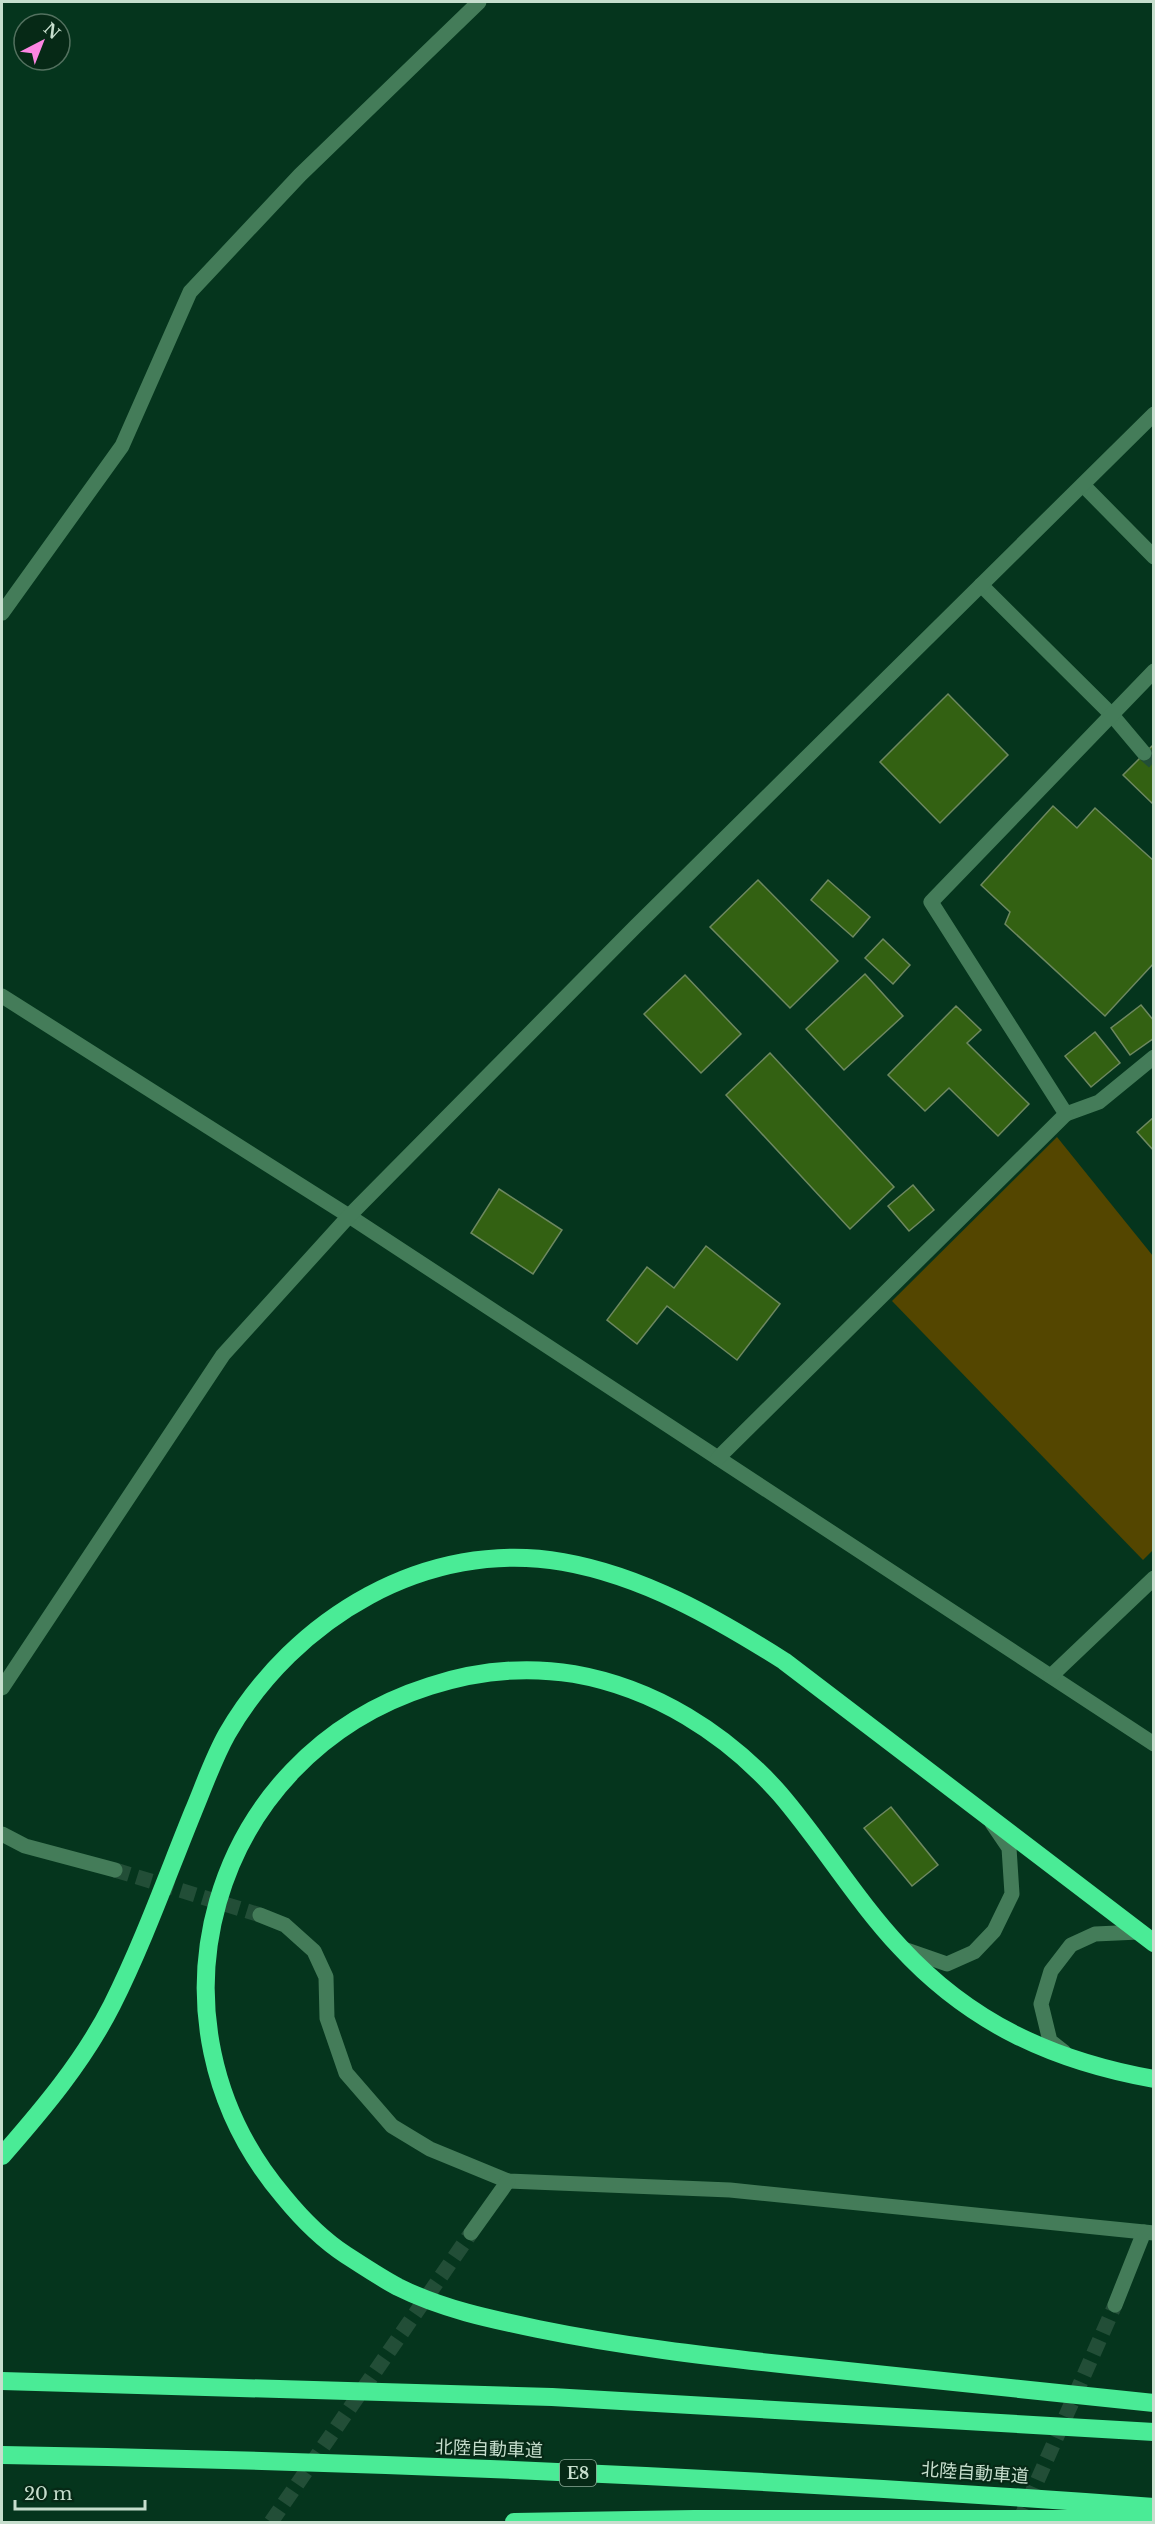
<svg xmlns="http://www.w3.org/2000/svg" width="1155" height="2524" font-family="'Libre Baskerville','Noto Sans JP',serif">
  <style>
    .green { fill: #544600 }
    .building { fill: #336112; stroke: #6d8860; stroke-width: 1.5 }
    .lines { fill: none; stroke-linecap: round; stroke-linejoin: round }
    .minor-tunnel { stroke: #224e37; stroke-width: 15; stroke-dasharray: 15 8; stroke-linecap: butt }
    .minor { stroke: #447c59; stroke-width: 15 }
    .highway { stroke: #4aeb96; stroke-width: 18 }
    .labels { text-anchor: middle; stroke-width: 4.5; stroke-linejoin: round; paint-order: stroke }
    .shield { fill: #062916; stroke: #8ca896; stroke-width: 1.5 }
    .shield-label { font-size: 16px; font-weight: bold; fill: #c6decd }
    .street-label { font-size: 18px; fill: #c6decd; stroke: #062916 }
  </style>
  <rect width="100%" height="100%" fill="#05351d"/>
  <!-- green -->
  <polygon class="green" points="1057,1137 1153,1256 1154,1549 1143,1560 892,1301"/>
  <!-- building -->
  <g class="building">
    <polygon points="948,694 1008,755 940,823 880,762"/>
    <polygon points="1154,744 1154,805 1123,775"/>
    <polygon points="1053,806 1077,828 1095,808 1154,861 1154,963 1105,1016 1005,924 1010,912 981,885"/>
    <polygon points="758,880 838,961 790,1008 710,927"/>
    <polygon points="828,880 870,917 853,937 811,900"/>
    <polygon points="883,939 910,965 893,984 865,958"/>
    <polygon points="865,974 903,1016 844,1070 806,1029"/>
    <polygon points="685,975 741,1034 701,1073 644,1014"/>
    <polygon points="1141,1005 1154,1021 1154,1038 1130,1055 1111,1028"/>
    <polygon points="956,1006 981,1030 967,1043 1029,1104 998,1136 949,1088 925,1111 888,1075"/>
    <polygon points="1095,1032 1120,1063 1091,1087 1065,1056"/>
    <polygon points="770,1053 894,1187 850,1229 726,1095"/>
    <polygon points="1154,1117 1154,1151 1137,1132"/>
    <polygon points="913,1185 934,1210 909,1231 888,1206"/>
    <polygon points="499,1189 562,1230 533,1274 471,1233"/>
    <polygon points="706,1246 780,1304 737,1360 667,1306 637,1344 607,1320 647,1267 674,1288"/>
    <polygon points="891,1807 938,1865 912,1886 864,1828"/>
  </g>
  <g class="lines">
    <!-- minor-tunnel -->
    <g class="minor-tunnel">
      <polyline points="1144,753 1154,762"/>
      <polyline points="115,1870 260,1915"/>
      <polyline points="271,2522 471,2233"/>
      <polyline points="1019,2522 1115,2305"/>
    </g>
    <!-- minor -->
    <g class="minor">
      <polyline points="1083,485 1154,557"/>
      <polyline points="981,585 1112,715 1144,753"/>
      <polyline points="2,613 122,446 190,292 300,175 479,2"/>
      <polyline points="2,996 349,1216 1154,1744"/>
      <polyline points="1066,1114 1099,1102 1154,1057"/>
      <polyline points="718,1458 1066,1114 931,902 1154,671"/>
      <polyline points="1051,1676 1154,1578"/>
      <polyline points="2,1688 223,1355 349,1216 635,927 1154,414"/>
      <polyline points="2,1834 25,1846 115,1870"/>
      <polyline points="260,1915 285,1925 314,1951 326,1977 327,2018 346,2073 392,2126 430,2149 508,2181 730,2190 1154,2233"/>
      <polyline points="901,1948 947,1964 974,1952 994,1931 1012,1894 1009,1848 992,1823"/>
      <polyline points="1064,2052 1050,2041 1041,2004 1051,1971 1071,1945 1095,1934 1139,1932"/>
      <polyline points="471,2233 508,2181"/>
      <polyline points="1115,2305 1144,2232"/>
    </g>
    <!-- highway -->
    <g class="highway">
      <path d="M1154,2079C1053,2061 970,2023 900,1947C856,1900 822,1843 780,1794C726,1733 654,1688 574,1674C525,1666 476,1671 430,1686C209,1756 134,2021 284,2197C302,2219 323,2240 346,2255C363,2266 381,2278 398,2287C442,2309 490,2319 538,2329C621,2346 706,2356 790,2365C911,2378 1032,2391 1154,2403"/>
      <path d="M2,2156C43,2109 83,2062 112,2005C143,1943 167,1876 193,1812C204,1786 213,1759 227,1734C294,1618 427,1538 563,1562C643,1576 716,1618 784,1661L1154,1943"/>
      <polyline points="2,2381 552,2397 1154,2432"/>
      <path d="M2,2455C386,2461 770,2479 1154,2507"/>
      <polyline points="514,2522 694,2519 1154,2519"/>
    </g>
  </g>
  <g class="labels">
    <!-- shield labels -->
    <rect class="shield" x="560" y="2460" width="36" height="26" rx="4.5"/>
    <g class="shield-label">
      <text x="578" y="2479">E8</text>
    </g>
    <!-- street labels -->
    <g class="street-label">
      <text transform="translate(489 2449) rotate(2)" y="6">北陸自動車道</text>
      <text transform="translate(975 2473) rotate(4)" y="6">北陸自動車道</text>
    </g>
  </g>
  <!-- border -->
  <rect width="1155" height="2524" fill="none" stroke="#c6decd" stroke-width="6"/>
  <!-- north arrow -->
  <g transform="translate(42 42) rotate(42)"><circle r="28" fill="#062916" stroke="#53715f" stroke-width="1.5"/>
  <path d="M0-4.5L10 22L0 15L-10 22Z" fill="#fc86e3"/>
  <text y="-9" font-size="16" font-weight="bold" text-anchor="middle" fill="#c6decd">N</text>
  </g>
  <!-- scale -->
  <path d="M15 2500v9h130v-9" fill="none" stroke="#c6decd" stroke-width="3"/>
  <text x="24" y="2500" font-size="18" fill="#c6decd" stroke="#062916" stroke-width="4.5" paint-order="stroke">20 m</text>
</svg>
